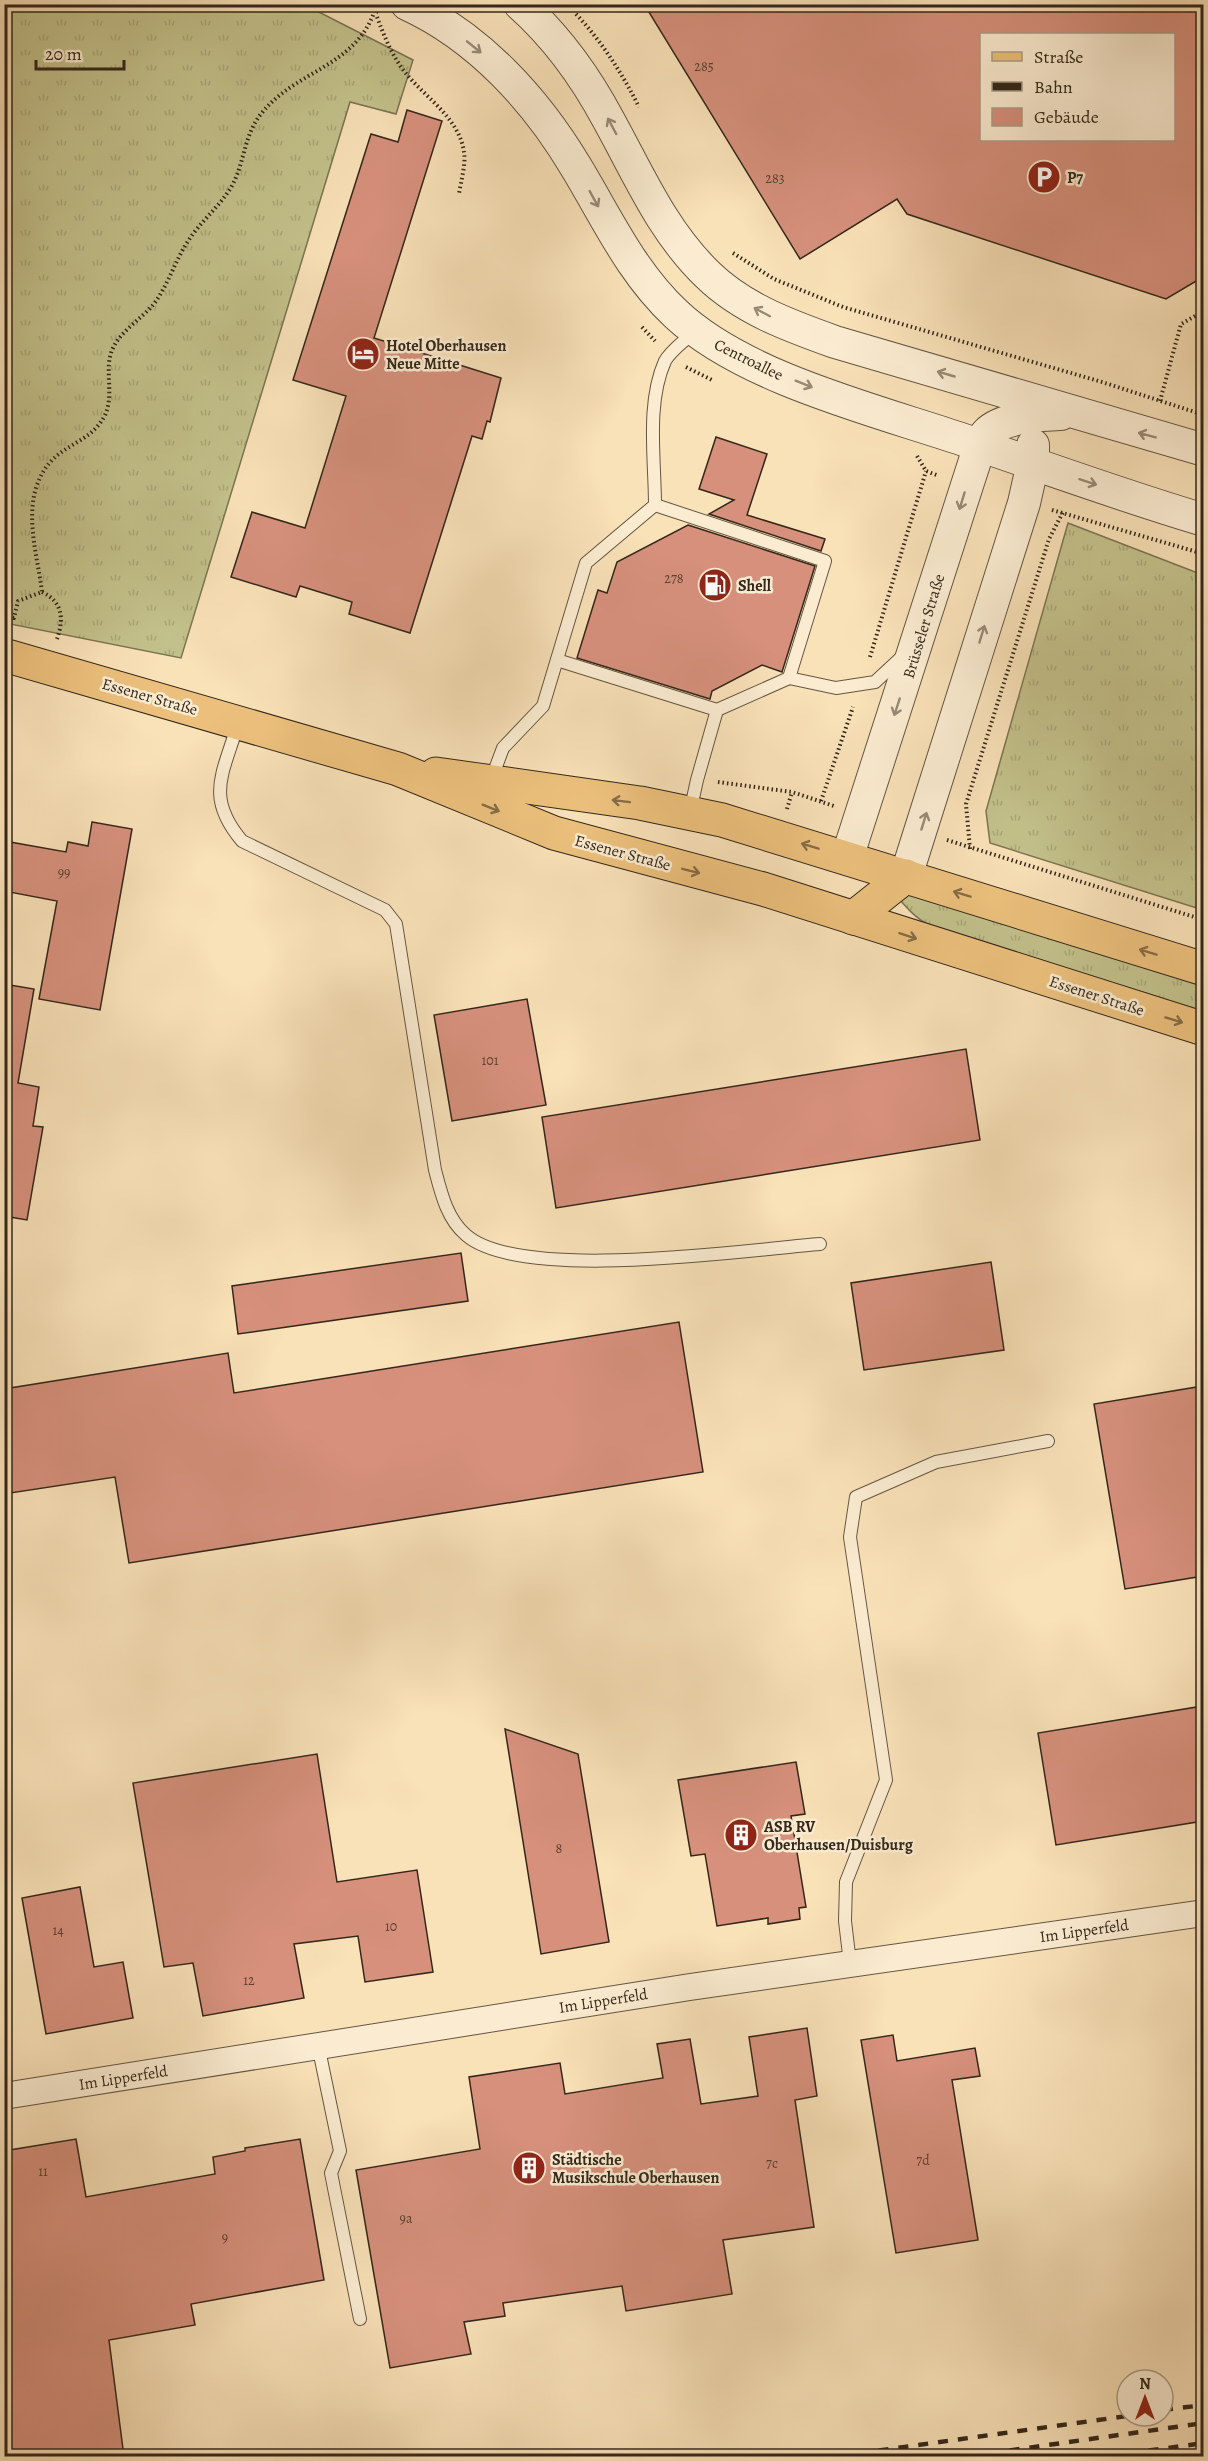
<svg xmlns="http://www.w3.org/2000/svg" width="1208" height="2461" font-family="Alegreya,serif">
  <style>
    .grass { fill: url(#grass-tufts); stroke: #7b7452; stroke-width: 1.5 }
    .building { fill: #d6907c; stroke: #33271a; stroke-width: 1.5; fill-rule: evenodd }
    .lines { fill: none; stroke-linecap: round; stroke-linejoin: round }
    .service-casing { stroke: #645642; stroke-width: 14 }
    .minor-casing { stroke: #645642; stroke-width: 28 }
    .tertiary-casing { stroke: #645642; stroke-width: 34 }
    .primary-casing { stroke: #33271a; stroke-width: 35 }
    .path { stroke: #33271a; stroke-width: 4; stroke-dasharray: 1.5 3; stroke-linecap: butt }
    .service { stroke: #fbecd1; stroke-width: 12 }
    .minor { stroke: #fbecd1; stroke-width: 26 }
    .tertiary { stroke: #fbecd1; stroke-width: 32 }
    .primary { stroke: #ecc07c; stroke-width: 33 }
    .rail { stroke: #33271a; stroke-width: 4.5; stroke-dasharray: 10 10; stroke-linecap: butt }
    .oneway { stroke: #978a76 }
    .oneway2 { stroke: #866c46 }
    .labels { text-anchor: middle; stroke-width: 5; stroke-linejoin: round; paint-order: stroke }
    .number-label { font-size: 14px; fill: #5c4132 }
    .poi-label { font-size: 16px; font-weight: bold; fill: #33271a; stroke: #fbecd1; text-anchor: start }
    .street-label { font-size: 16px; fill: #33271a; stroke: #fbecd1 }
  </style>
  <defs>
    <pattern id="grass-tufts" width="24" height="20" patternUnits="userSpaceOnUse" patternTransform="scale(1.5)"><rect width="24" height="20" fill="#c3c18b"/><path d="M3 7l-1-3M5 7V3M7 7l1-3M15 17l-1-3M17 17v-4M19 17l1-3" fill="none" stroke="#a8a677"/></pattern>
  </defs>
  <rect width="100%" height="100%" fill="#f9e1b8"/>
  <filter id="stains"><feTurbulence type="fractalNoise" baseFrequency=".00333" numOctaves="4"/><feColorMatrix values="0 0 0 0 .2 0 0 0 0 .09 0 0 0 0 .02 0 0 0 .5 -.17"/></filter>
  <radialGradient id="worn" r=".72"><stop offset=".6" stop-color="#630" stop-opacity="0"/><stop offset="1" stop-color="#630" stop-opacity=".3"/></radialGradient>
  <!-- grass -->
  <g class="grass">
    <polygon points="233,5 315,10 413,60 396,114 350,102 181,658 5,623 4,56 13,5"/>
    <polygon points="1068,523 1203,575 1203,910 990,843 986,811"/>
    <path d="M899,891L1203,983V1011L929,925C915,918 905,906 895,894Z"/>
  </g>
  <!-- building -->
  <g class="building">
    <path d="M644,4H1203V277L1166,299L907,214L897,199L800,259ZM981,34H1173V140H981Z"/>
    <polygon points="407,110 442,121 374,338 501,378 490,422 487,421 482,439 472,436 410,633 349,614 352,602 300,586 296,597 231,577 252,512 305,528 346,396 293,380 371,134 398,142"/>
    <polygon points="716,437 767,454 747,515 825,539 821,551 709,514 734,500 699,489"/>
    <polygon points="688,525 815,566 782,672 762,665 712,691 710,699 577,658 598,590 607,593 617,562"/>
    <polygon points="92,822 132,829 100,1010 39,999 57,901 4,891 4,841 66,852 68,842 88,846"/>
    <polygon points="4,984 34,989 18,1083 39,1087 33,1126 43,1127 27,1220 4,1216"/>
    <polygon points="527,999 546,1105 452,1121 434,1015"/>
    <polygon points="966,1049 980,1140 556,1208 542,1117"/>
    <polygon points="461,1253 468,1301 238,1334 232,1286"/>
    <polygon points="991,1262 1004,1350 864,1370 851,1283"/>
    <polygon points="679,1322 703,1472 129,1563 115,1477 4,1494 4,1389 228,1353 234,1393"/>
    <polygon points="1203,1386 1203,1576 1125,1589 1094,1404"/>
    <polygon points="1203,1706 1203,1821 1056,1845 1038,1733"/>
    <polygon points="505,1729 578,1754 609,1942 541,1954"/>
    <polygon points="317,1754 337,1882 417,1870 433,1972 365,1982 358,1936 294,1944 304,1998 203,2016 193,1963 164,1967 133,1783"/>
    <polygon points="796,1762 805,1814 791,1816 806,1907 799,1908 800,1919 768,1924 768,1918 717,1926 705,1854 691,1856 678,1780"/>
    <polygon points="80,1887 94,1967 123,1962 133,2018 46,2034 22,1898"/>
    <polygon points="807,2028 817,2096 795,2100 814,2227 723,2240 732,2294 626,2311 622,2286 503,2303 505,2316 464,2322 471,2354 390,2368 356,2170 480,2149 469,2077 560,2063 565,2094 663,2078 657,2044 690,2039 701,2104 758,2096 749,2037"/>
    <polygon points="893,2035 897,2061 975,2048 980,2076 952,2080 978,2240 896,2253 861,2040"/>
    <polygon points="76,2139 86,2197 215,2174 213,2157 245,2151 245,2148 300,2139 324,2280 191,2304 195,2325 109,2340 124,2457 4,2457 4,2151"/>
  </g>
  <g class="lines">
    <!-- service casing -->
    <g class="service-casing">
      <g id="service">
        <polyline points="655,505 825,561 789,678"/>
        <polyline points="557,660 717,710 789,678 836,688 875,682 903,656"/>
        <path d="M238,723C224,773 204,796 242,841L385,910L396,924L435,1170C441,1193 447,1219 466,1235C521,1283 745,1250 820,1244"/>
        <path d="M491,780L503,748L543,706L586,563L655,505C655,460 646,403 665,361C671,350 686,340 695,331"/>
        <polyline points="690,812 697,780 717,710"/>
        <polyline points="850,1963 845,1921 846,1882 886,1780 850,1537 856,1497 936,1462 1048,1441"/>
        <polyline points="318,2045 340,2151 331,2173 360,2319"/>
      </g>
    </g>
    <!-- minor casing -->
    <g class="minor-casing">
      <polyline id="minor" points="4,2096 690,1987 1204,1913"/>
    </g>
    <!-- tertiary casing -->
    <g class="tertiary-casing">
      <g id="tertiary">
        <path d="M407,4C479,37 536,100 576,167C607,218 631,272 676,314C744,378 875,410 964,440C1044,467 1123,496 1204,520"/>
        <path d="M520,4C557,37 585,76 608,119C638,173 662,231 708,275C743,309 790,326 835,342L1204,450"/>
        <path d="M847,858L980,445C982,442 984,436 987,433C1001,418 1042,414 1061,414"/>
        <polyline points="906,876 1024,503 1033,463 1033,445"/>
      </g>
    </g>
    <!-- primary casing -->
    <g class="primary-casing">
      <g id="primary">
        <polyline points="4,655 398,769 554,833 763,889 1204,1029"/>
        <polyline points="436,774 640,803 722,820 1204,969"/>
        <polyline points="853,918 906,876"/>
      </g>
    </g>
    <!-- path -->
    <g class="path">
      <polyline points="351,4 379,12"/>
      <path d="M576,14C602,42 622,73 639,107"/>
      <path d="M377,17C384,36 392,55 404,71C424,97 459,117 464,152C466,164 461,181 459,194"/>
      <polyline points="733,253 774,279 843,307 1102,382 1201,414"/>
      <polyline points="642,327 655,341"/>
      <polyline points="686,367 714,381"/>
      <polyline points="1160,401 1181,324 1204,311"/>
      <polyline points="917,456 926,471 939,476"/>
      <polyline points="1052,510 1204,554"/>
      <path d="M42,592C63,602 64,619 57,639"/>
      <path d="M4,616L14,618L18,601L42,592C38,559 26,521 36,488C51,441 88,449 105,415C115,394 103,368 113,348C121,331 141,319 153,305C170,283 176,256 193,234C205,218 219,206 230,189C245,165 243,136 261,114C295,70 355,68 375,10"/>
      <polyline points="870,657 926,471"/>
      <polyline points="718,782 792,792 834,806"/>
      <polyline points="821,801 853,707"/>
      <polyline points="787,809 792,792"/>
      <polyline points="947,840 1204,920"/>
      <polyline points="970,849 966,804 1049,539 1063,512"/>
    </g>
    <!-- service -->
    <use href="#service" class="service"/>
    <!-- minor -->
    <use href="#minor" class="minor"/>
    <!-- tertiary -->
    <use href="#tertiary" class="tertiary"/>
    <!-- primary -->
    <use href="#primary" class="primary"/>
    <!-- rail -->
    <g class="rail">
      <polyline points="1163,2410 1204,2405"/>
      <polyline points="839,2456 1127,2416"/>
      <polyline points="970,2456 1204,2423"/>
      <polyline points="1109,2456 1204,2443"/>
    </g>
  </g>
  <!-- one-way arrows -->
  <defs><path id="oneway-shaft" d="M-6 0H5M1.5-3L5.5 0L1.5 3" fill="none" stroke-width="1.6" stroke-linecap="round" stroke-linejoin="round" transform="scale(1.5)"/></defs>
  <g class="oneway">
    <use href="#oneway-shaft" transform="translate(474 47) rotate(39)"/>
    <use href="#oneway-shaft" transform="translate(612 126) rotate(-118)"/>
    <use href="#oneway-shaft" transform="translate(594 199) rotate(61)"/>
    <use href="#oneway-shaft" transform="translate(762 312) rotate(-152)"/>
    <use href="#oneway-shaft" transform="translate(946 374) rotate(-164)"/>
    <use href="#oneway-shaft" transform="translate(804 384) rotate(22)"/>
    <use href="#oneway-shaft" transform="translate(1147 435) rotate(-165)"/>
    <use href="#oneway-shaft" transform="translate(1088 482) rotate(18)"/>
    <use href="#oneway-shaft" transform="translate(962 501) rotate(107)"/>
    <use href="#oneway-shaft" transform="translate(982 634) rotate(-73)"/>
    <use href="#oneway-shaft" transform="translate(897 707) rotate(108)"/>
    <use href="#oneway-shaft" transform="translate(924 821) rotate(-73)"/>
  </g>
  <g class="oneway2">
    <use href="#oneway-shaft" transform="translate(621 801) rotate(-173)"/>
    <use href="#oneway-shaft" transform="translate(491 808) rotate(22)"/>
    <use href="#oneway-shaft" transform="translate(810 846) rotate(-163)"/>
    <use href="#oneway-shaft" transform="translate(691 871) rotate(14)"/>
    <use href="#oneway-shaft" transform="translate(962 894) rotate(-163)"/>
    <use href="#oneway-shaft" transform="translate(908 936) rotate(18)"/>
    <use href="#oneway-shaft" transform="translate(1148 952) rotate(-163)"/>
    <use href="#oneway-shaft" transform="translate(1174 1020) rotate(17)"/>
  </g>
  <!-- icons -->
  <defs>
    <g id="parking-disc" transform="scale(1.725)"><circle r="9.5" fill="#8f2418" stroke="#fbecd1"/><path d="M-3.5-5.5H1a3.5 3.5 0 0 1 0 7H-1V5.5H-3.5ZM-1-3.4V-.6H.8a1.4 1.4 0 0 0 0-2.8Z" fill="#fff"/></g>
    <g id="hotel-disc" transform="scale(1.725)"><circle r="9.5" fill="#8f2418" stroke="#fbecd1"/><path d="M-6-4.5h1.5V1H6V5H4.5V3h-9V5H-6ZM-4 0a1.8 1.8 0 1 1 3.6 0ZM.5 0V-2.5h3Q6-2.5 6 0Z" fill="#fff"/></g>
    <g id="fuel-disc" transform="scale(1.725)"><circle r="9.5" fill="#8f2418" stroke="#fbecd1"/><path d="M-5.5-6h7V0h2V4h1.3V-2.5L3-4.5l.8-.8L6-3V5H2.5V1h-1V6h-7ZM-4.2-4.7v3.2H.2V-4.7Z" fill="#fff"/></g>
    <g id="building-disc" transform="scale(1.725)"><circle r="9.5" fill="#8f2418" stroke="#fbecd1"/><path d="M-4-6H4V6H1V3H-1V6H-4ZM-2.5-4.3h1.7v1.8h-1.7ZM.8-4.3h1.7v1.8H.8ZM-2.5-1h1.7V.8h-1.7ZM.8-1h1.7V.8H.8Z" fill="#fff"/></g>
  </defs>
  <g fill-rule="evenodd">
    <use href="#parking-disc" x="1044" y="177"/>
    <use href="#hotel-disc" x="363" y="354"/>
    <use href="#fuel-disc" x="715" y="585"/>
    <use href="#building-disc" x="741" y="1835"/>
    <use href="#building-disc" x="529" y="2168"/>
  </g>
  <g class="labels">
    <!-- number labels -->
    <g class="number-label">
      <text x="704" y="71">285</text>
      <text x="775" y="183">283</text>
      <text x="674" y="583">278</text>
      <text x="64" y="877">99</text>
      <text x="490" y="1065">101</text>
      <text x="559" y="1853">8</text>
      <text x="391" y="1931">10</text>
      <text x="58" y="1935">14</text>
      <text x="249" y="1985">12</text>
      <text x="923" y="2165">7d</text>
      <text x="772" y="2168">7c</text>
      <text x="43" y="2176">11</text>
      <text x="406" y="2223">9a</text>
      <text x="225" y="2242">9</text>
    </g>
    <!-- poi labels -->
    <g class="poi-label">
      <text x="1067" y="183">P7</text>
      <text x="386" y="351">Hotel Oberhausen<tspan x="386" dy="18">Neue Mitte</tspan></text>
      <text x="738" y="591">Shell</text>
      <text x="764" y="1832">ASB RV<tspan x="764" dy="18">Oberhausen/Duisburg</tspan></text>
      <text x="552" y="2165">Städtische<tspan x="552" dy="18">Musikschule Oberhausen</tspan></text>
    </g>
    <!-- street labels -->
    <g class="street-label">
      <text transform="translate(749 359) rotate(26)" y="6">Centroallee</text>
      <text transform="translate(923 626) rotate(-73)" y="6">Brüsseler Straße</text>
      <text transform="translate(150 696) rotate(16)" y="6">Essener Straße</text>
      <text transform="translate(623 852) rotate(15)" y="6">Essener Straße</text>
      <text transform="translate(1097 995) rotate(18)" y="6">Essener Straße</text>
      <text transform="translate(1084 1930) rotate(-8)" y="6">Im Lipperfeld</text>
      <text transform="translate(603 2000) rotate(-9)" y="6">Im Lipperfeld</text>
      <text transform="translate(123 2077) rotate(-9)" y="6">Im Lipperfeld</text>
    </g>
  </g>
  <!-- margin -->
  <rect width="1208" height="2461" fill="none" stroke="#f9e1b8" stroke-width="24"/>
  <rect x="6" y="6" width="1196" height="2449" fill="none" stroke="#33271a" stroke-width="3"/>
  <rect x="12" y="12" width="1184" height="2437" fill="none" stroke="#33271a" stroke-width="1.5"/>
  <!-- legend -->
  <rect x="980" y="33" width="195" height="108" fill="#fbecd1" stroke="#ab9d88" stroke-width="1.5"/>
  <rect x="992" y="52" width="30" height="9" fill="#ecc07c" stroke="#ab9d88" stroke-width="1.5"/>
  <text x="1034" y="63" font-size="18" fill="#33271a">Straße</text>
  <rect x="992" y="82" width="30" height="9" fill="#33271a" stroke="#ab9d88" stroke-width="1.5"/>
  <text x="1034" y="93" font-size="18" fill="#33271a">Bahn</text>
  <rect x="992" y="108" width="30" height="18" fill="#d6907c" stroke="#ab9d88" stroke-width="1.5"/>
  <text x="1034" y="123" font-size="18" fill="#33271a">Gebäude</text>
  <!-- north arrow -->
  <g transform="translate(1145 2398)"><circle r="28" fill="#fbecd1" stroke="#ab9d88" stroke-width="1.5"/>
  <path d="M0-4.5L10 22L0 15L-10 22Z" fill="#8f2418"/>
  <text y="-9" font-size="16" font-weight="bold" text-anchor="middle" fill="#33271a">N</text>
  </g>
  <!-- scale -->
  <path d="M36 60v9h88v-9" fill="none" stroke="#33271a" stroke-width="3"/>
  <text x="45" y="60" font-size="18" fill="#33271a" stroke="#fbecd1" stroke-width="4.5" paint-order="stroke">20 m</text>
  <rect width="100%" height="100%" filter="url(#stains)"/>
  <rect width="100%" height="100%" fill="url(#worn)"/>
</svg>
